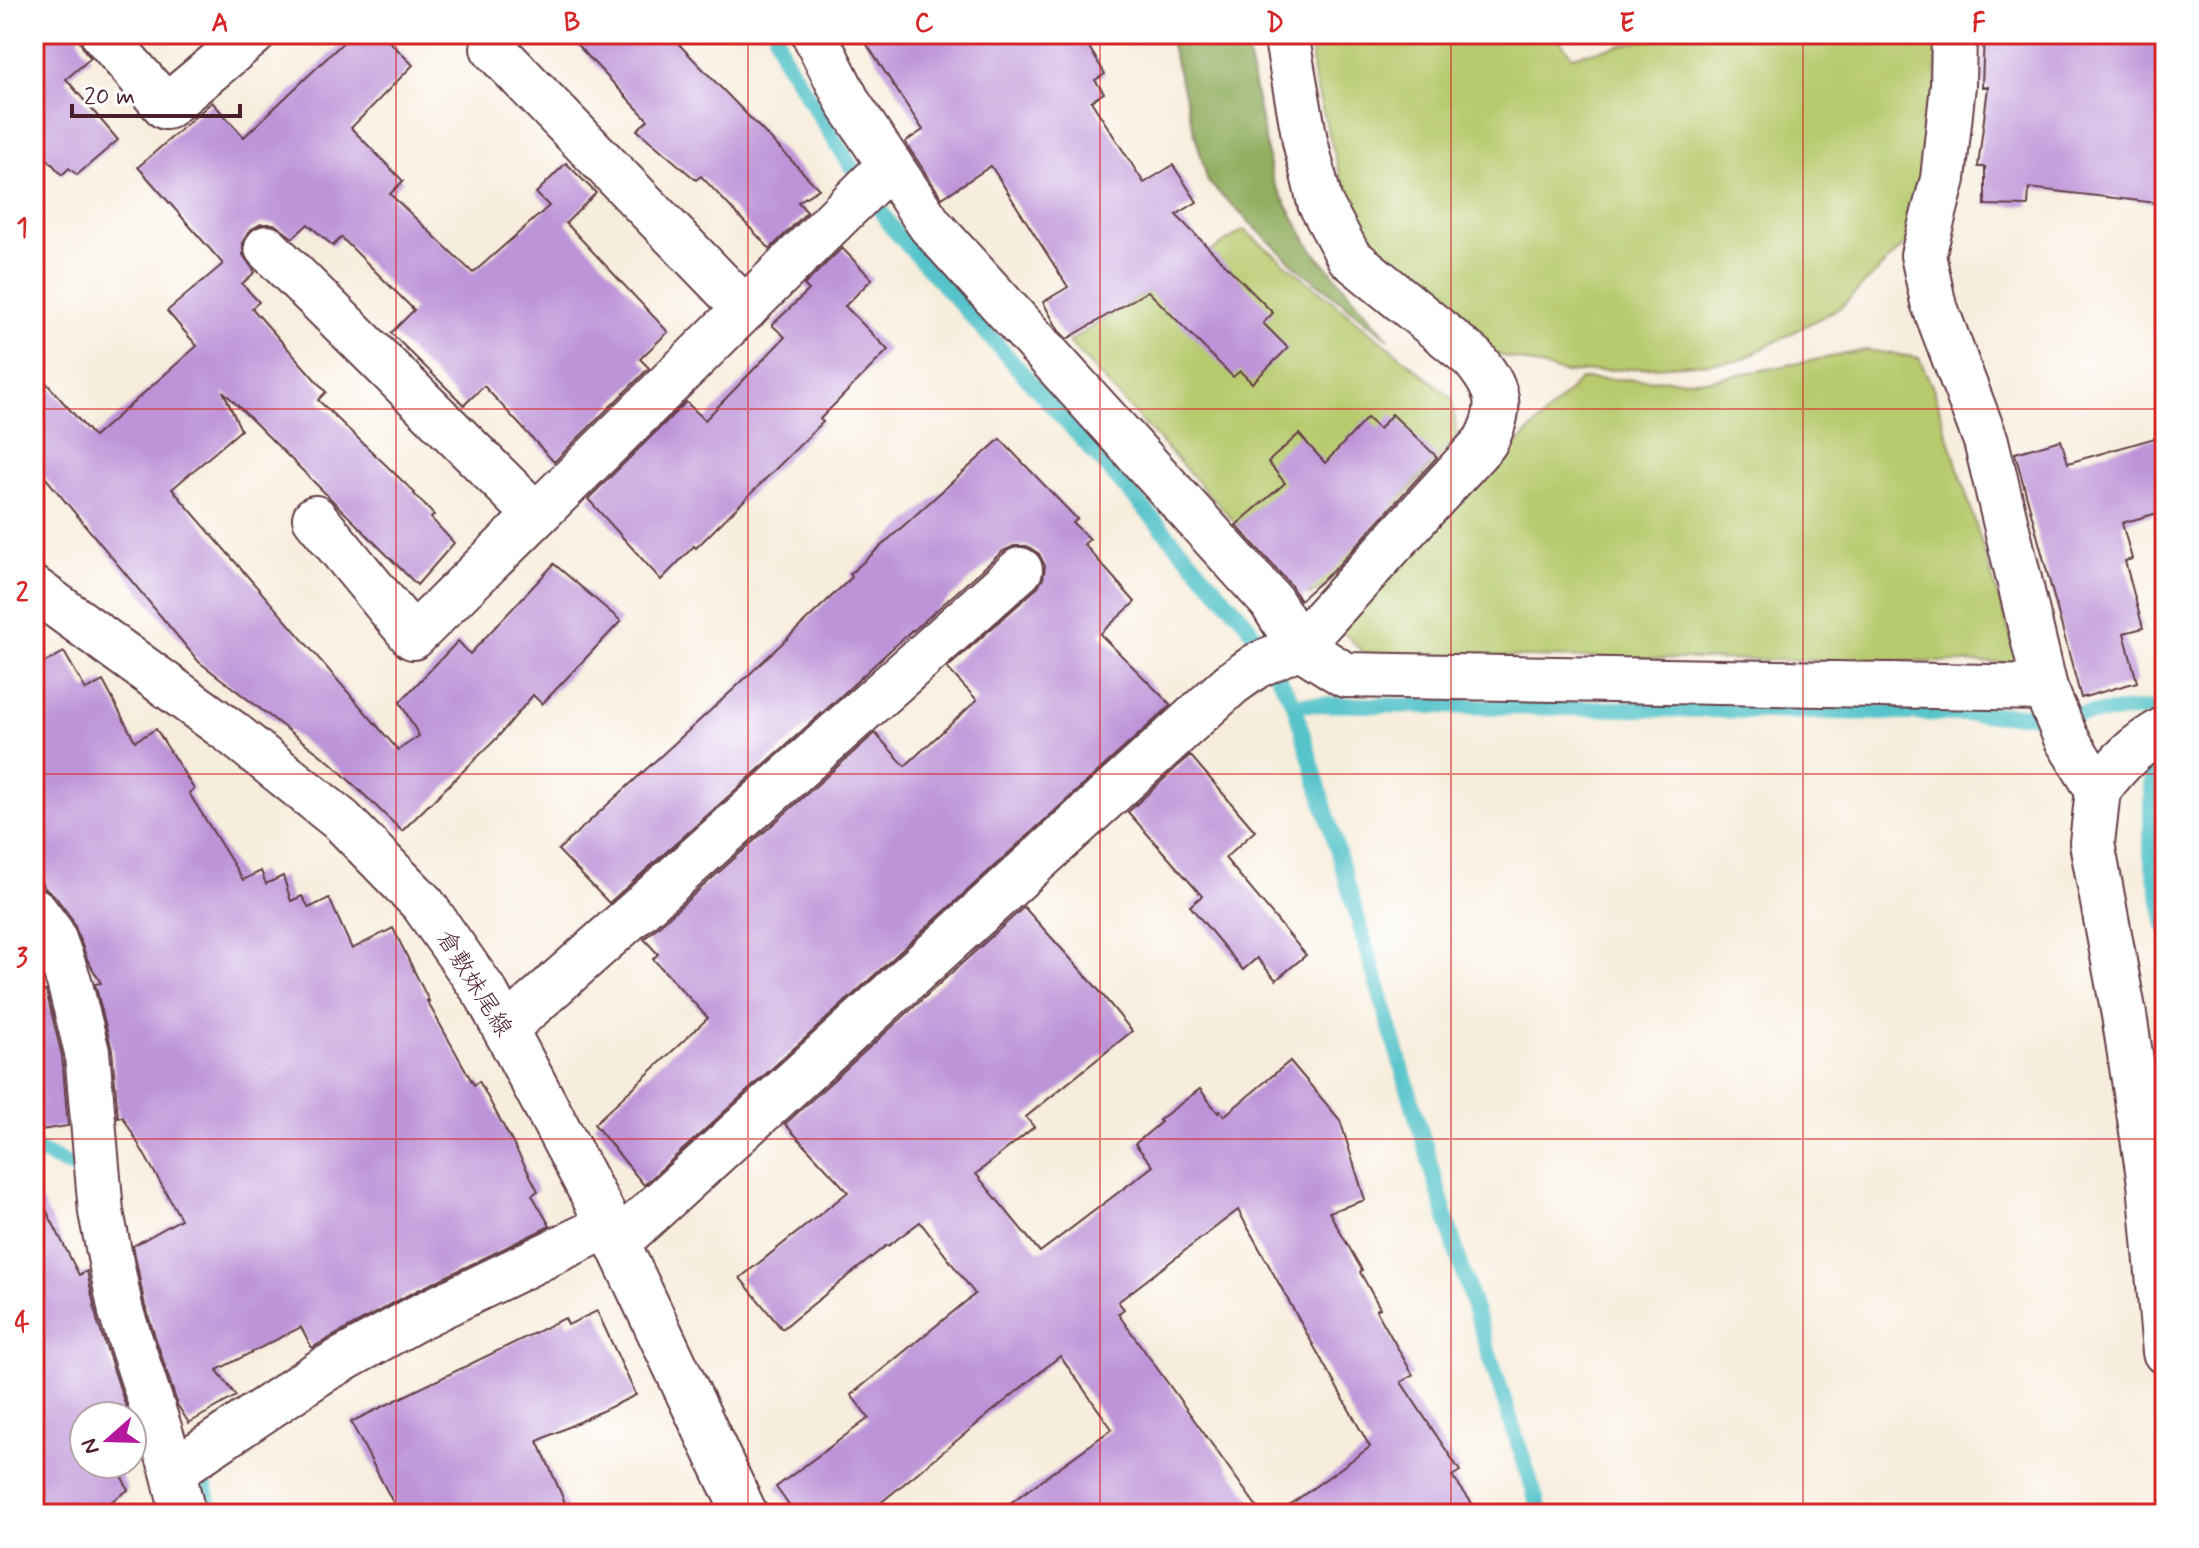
<svg xmlns="http://www.w3.org/2000/svg" width="2199" height="1548" font-family="Mynerve,'Klee One',sans-serif">
  <style>
    .green { fill: #b8ca6e; stroke: #81744c; stroke-width: 2 }
    .forest { fill: #92ae61; stroke: #6e6646; stroke-width: 2 }
    .lines { fill: none; stroke-linecap: round; stroke-linejoin: round }
    .stream { stroke: #56c4ca; stroke-width: 16 }
    .building { fill: #be94d8 }
    .minor-casing { stroke: #643e46; stroke-width: 48 }
    .secondary-casing { stroke: #643e46; stroke-width: 48 }
    .minor { stroke: #fff; stroke-width: 44 }
    .secondary { stroke: #fff; stroke-width: 44 }
    .grid { fill: none; stroke: #d62828; stroke-width: 2; stroke-opacity: 0.55 }
    .labels { text-anchor: middle; stroke-width: 6; stroke-linejoin: round; paint-order: stroke }
    .street-label { font-size: 24px; fill: #4a1f2b; stroke: #fff }
    .neatline { fill: none; stroke: #d62828; stroke-width: 3 }
    .grid-label { font-size: 26px; text-anchor: middle; font-weight: bold; fill: #d62828 }
  </style>
  <rect width="100%" height="100%" fill="#fff"/>
  <filter id="ink" filterUnits="userSpaceOnUse"><feTurbulence type="fractalNoise" baseFrequency=".0125" numOctaves="2"/><feDisplacementMap in="SourceGraphic" scale="16" xChannelSelector="R" yChannelSelector="G"/><feConvolveMatrix kernelMatrix="1 2 1 2 8 2 1 2 1" color-interpolation-filters="sRGB"/></filter>
  <filter id="wash" filterUnits="userSpaceOnUse"><feTurbulence type="fractalNoise" baseFrequency=".006" numOctaves="4" result="noise"/><feDisplacementMap in="SourceGraphic" scale="32" xChannelSelector="R" yChannelSelector="G"/><feGaussianBlur stdDeviation="1.8" result="paint"/><feColorMatrix in="noise" values="0 0 0 0 0 0 0 0 0 0 0 0 0 0 0 0 0 1.4 0 .05"/><feComposite in="paint" operator="in"/></filter>
  <g filter="url(#wash)">
    <rect width="100%" height="100%" fill="#f7eddc"/>
    <!-- green -->
    <g class="green">
      <polygon points="1311,34 1555,34 1572,56 1673,34 1938,34 1935,120 1909,240 1841,307 1739,361 1565,373 1478,349 1385,269 1341,178 1313,75"/>
      <polygon points="1244,230 1452,398 1457,437 1324,587 1310,595 1296,589 1069,342"/>
      <polygon points="1867,350 1919,358 1933,388 2019,663 1366,655 1338,627 1581,379 1710,380"/>
    </g>
    <!-- forest -->
    <polygon class="forest" points="1168,34 1244,34 1273,181 1311,248 1389,339 1293,264 1208,182"/>
    <g class="lines">
      <!-- stream -->
      <g class="stream">
        <polyline points="776,34 783,56 838,146 892,228 1246,622 1294,704 1461,1267 1541,1514"/>
        <polyline points="1294,704 2028,715 2085,714 2164,708"/>
        <polyline points="2158,741 2151,784 2151,855 2165,926"/>
        <polyline points="34,1149 77,1169"/>
        <polyline points="206,1488 212,1514"/>
      </g>
    </g>
    <g id="blocks">
      <!-- building -->
      <g class="building">
        <polygon points="34,34 79,34 79,39 84,50 91,58 66,79 118,140 77,175 69,168 62,175 34,144"/>
        <polygon points="352,34 382,34 413,65 351,128 403,181 390,194 473,273 549,206 536,193 566,163 596,193 566,223 668,332 640,359 649,368 554,462 484,386 464,405 391,333 414,310 341,237 333,246 308,224 293,238 274,224 261,224 250,230 243,241 243,255 255,272 242,284 259,302 252,308 326,392 318,400 415,493 414,494 434,515 431,518 454,543 417,585 223,391 241,430 172,489 398,750 419,736 400,702 458,641 470,654 554,564 621,621 542,704 533,695 497,738 402,831 331,763 199,662 34,464 34,369 94,437 197,346 167,311 223,264 138,167 212,102 244,137"/>
        <polygon points="567,34 669,34 819,189 798,202 807,212 770,249 701,176 696,180 637,130 648,120"/>
        <polygon points="860,34 1081,34 1105,74 1095,80 1104,93 1091,101 1144,183 1173,165 1197,202 1176,215 1273,313 1263,323 1288,348 1252,383 1240,371 1233,377 1148,291 1067,339 1059,331 1043,302 1068,287 991,166 942,198 905,142 923,130"/>
        <polygon points="1984,34 2165,34 2165,204 2029,188 2028,206 1985,205 1985,167 1978,167 1988,87 1982,87"/>
        <polygon points="842,248 872,279 845,306 888,350 820,419 823,422 696,548 694,546 661,580 588,499 686,402 705,420 785,337 772,325 809,290 804,285"/>
        <polygon points="1392,414 1437,457 1336,568 1300,600 1290,584 1236,525 1285,483 1268,462 1299,434 1325,463 1367,418 1379,429"/>
        <polygon points="2165,435 2165,511 2122,523 2132,559 2125,561 2143,628 2124,633 2137,682 2081,698 2015,453 2061,440 2068,463"/>
        <polygon points="1000,439 1077,519 1073,523 1090,539 1084,544 1135,602 1100,634 1171,705 644,1185 594,1124 708,1018 653,959 658,954 644,939 875,733 905,766 977,700 947,668 1037,588 1043,579 1045,566 1039,554 1027,546 1014,546 1003,551 913,631 912,630 841,696 609,903 558,850 736,687 852,577 850,574"/>
        <polygon points="64,652 86,690 103,681 135,741 156,729 194,789 189,793 243,880 261,871 266,884 283,876 291,901 302,896 309,908 329,898 352,949 393,928 429,1001 427,1001 474,1085 479,1081 524,1164 538,1191 532,1195 550,1226 408,1295 312,1348 301,1327 217,1370 236,1396 189,1423 178,1406 145,1306 133,1246 181,1219 123,1117 118,1118 112,1050 95,984 101,983 88,961 72,919 54,895 44,887 34,870 34,668"/>
        <polygon points="1190,755 1255,831 1225,858 1306,955 1276,980 1257,958 1243,970 1190,906 1202,896 1128,812"/>
        <polygon points="1024,907 1096,987 1132,1031 1026,1117 1034,1127 976,1174 1040,1252 1153,1166 1135,1144 1161,1122 1159,1120 1200,1089 1218,1113 1220,1111 1224,1116 1290,1061 1340,1120 1365,1200 1329,1212 1362,1270 1360,1272 1380,1308 1376,1310 1413,1375 1401,1382 1460,1471 1452,1476 1480,1514 1277,1514 1370,1447 1238,1210 1118,1302 1124,1309 1118,1314 1262,1514 995,1514 1112,1429 1060,1356 867,1514 795,1514 776,1487 869,1418 851,1395 975,1294 920,1222 888,1246 887,1245 782,1329 740,1278 848,1192 785,1124"/>
        <polygon points="46,991 62,1056 68,1126 34,1131 34,993"/>
        <polygon points="34,1186 79,1275 87,1271 97,1320 129,1416 84,1416 84,1464 116,1464 128,1490 93,1514 34,1514"/>
        <polygon points="597,1311 636,1395 538,1441 570,1514 399,1514 351,1422 565,1318 568,1325"/>
      </g>
    </g>
  </g>
  <g filter="url(#ink)">
    <use href="#blocks" fill-opacity="0" stroke="#643e46" stroke-width="2"/>
    <g class="lines">
      <!-- minor casing -->
      <g class="minor-casing">
        <g id="minor">
          <polyline points="103,34 166,107 253,34"/>
          <polyline points="814,34 849,104 930,225 1271,601 1299,646 1345,675 2045,688"/>
          <polyline points="1954,34 1953,85 1943,179 1923,255 1933,302 1986,441 2045,688 2066,738 2098,790 2092,843 2124,1015 2150,1183 2165,1352"/>
          <polyline points="493,48 745,309"/>
          <polyline points="267,248 536,515"/>
          <polyline points="315,518 413,637 890,165"/>
          <path d="M2098,790C2119,762 2135,746 2165,729"/>
          <polyline points="34,910 52,934 69,981 87,1052 101,1212 121,1312 173,1471 183,1514"/>
          <polyline points="505,1029 1020,570"/>
          <path d="M617,1243L1231,684L1256,666L1299,646L1485,442C1504,406 1499,389 1473,358L1349,257L1320,203L1305,141L1286,34"/>
          <polyline points="173,1471 322,1371 419,1317 609,1225"/>
        </g>
      </g>
      <!-- secondary casing -->
      <g class="secondary-casing">
        <polyline id="secondary" points="34,589 231,732 342,821 423,904 487,995 505,1029 609,1225 745,1514"/>
      </g>
      <!-- minor -->
      <use href="#minor" class="minor"/>
      <!-- secondary -->
      <use href="#secondary" class="secondary"/>
    </g>
  </g>
  <!-- grid -->
  <path class="grid" d="M396,34V1514M748,34V1514M1100,34V1514M1451,34V1514M1803,34V1514M34,409H2165M34,774H2165M34,1139H2165"/>
  <g class="labels">
    <!-- street labels -->
    <g class="street-label">
      <text transform="translate(475 983) rotate(58)" y="8">倉敷妹尾線</text>
    </g>
  </g>
  <!-- margin -->
  <rect width="2199" height="1548" fill="none" stroke="#fff" stroke-width="88"/>
  <!-- north arrow -->
  <g transform="translate(108 1440) rotate(250)"><circle r="38" fill="#ffffff" stroke="#b7a5aa" stroke-width="2"/>
  <path d="M0-6L14 30L0 20L-14 30Z" fill="#b5179e"/>
  <text y="-12" font-size="22" font-weight="bold" text-anchor="middle" fill="#4a1f2b">N</text>
  </g>
  <!-- scale -->
  <path d="M72 104v12h168v-12" fill="none" stroke="#4a1f2b" stroke-width="4"/>
  <text x="84" y="104" font-size="24" fill="#4a1f2b" stroke="#ffffff" stroke-width="6" paint-order="stroke">20 m</text>
  <rect x="44" y="44" width="2111" height="1460" class="neatline"/>
  <g class="grid-label">
    <text x="220" y="31">A</text>
    <text x="572" y="31">B</text>
    <text x="924" y="31">C</text>
    <text x="1275" y="31">D</text>
    <text x="1627" y="31">E</text>
    <text x="1979" y="31">F</text>
    <text x="22" y="236">1</text>
    <text x="22" y="601">2</text>
    <text x="22" y="966">3</text>
    <text x="22" y="1331">4</text>
  </g>
</svg>
